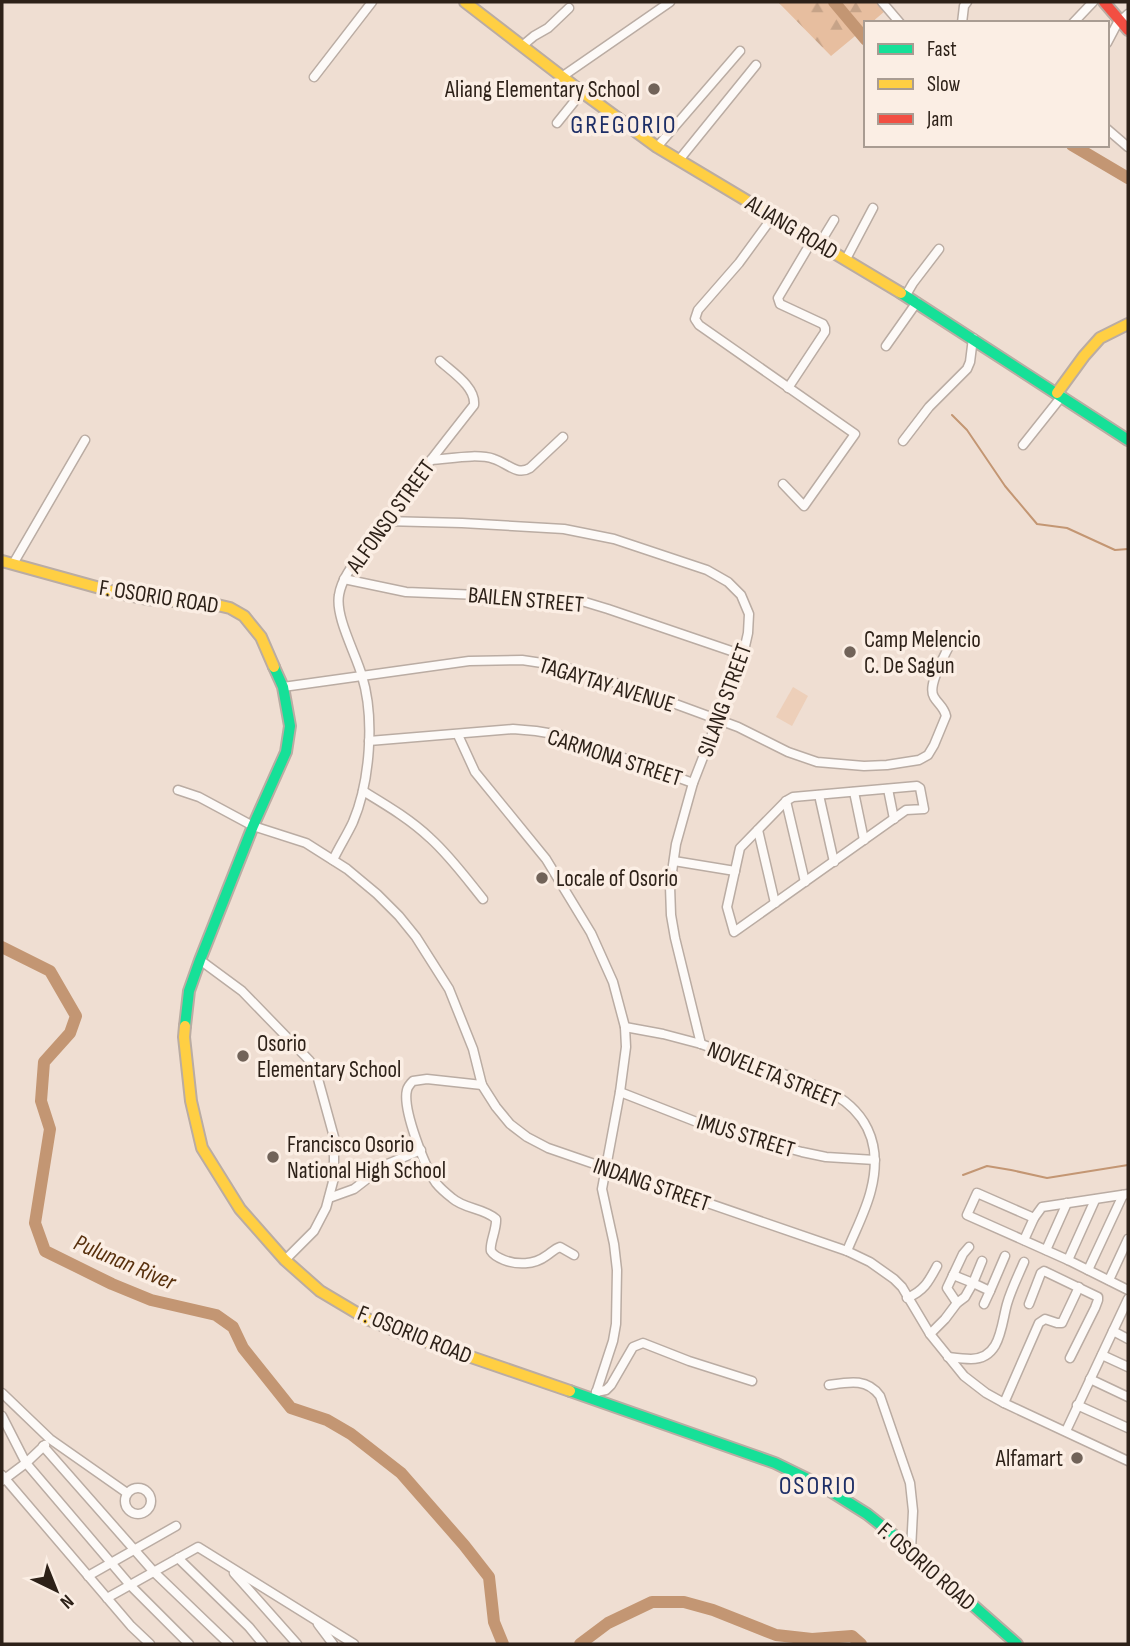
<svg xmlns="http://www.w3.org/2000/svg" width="1130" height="1646" font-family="'Sofia Sans Condensed',sans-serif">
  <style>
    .forest { fill: url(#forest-firs) }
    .pitch { fill: #edcfb9 }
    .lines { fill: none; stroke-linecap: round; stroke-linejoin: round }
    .stream { stroke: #c39673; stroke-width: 2 }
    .river { stroke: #c39673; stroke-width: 12 }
    .street-casing { stroke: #baaca3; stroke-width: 11 }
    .fast-casing { stroke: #baaca3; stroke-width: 14 }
    .slow-casing { stroke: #baaca3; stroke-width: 14 }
    .jam-casing { stroke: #baaca3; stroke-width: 14 }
    .street { stroke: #fdfaf8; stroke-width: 8 }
    .fast { stroke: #16e098; stroke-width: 10 }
    .slow { stroke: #ffcf43; stroke-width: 10 }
    .jam { stroke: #f24e42; stroke-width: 10 }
    .poi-dot { fill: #716359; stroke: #fbeee4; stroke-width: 2.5 }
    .labels { text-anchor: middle; stroke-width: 7; stroke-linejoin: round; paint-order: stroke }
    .poi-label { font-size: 23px; fill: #2d2118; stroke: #fbeee4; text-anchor: start }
    .street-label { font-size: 23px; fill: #2d2118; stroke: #fbeee4 }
    .water-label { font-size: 24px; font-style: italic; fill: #58300d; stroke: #fbeee4 }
    .quarter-label { font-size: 26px; letter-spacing: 2px; fill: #1e2f67; stroke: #fbeee4 }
  </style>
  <defs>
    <pattern id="forest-firs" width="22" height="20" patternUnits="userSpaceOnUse" patternTransform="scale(1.75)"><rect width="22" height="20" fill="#e7be9f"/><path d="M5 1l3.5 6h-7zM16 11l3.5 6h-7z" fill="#c6a388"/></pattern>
  </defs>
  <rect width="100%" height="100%" fill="#efded2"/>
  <!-- forest -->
  <polygon class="forest" points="778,2 876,2 885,11 871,23 866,23 866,27 831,56"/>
  <!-- pitch -->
  <polygon class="pitch" points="793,687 808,696 792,726 776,717"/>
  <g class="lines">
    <!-- stream -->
    <g class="stream">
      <polyline points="952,415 967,430 1005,486 1037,524 1067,528 1115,550 1128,549"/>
      <polyline points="963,1175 987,1166 1011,1170 1047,1178 1128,1165"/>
    </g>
    <!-- river -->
    <g class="river">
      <polyline points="834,2 866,40"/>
      <polyline points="1072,145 1128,178"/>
      <polyline points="2,947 50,971 76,1016 70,1033 44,1062 41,1101 50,1129 35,1223 45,1251 112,1284 151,1300 216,1315 233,1327 243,1348 291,1408 327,1420 351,1434 401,1473 464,1545 489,1577 494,1622 503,1644"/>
      <polyline points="580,1644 608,1623 652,1602 684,1602 713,1610 776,1635 812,1639 852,1636 861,1644"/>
    </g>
    <!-- street casing -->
    <g class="street-casing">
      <g id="street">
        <polyline points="882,2 900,23"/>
        <polyline points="962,23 964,6 967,2"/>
        <polyline points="1073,23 1093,2"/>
        <polyline points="1107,43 1117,24 1128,14"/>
        <polyline points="522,46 534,36 548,28 569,8"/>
        <polyline points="563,76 670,2"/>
        <polyline points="314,77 372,2"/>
        <polyline points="557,123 582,92"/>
        <polyline points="1107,129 1128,147"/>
        <polyline points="657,147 740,51"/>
        <polyline points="679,160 756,65"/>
        <polyline points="774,215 739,263 698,310 695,319 699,325 855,434 804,506 783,484"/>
        <polyline points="820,243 834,220"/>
        <polyline points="846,259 873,208"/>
        <polyline points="906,295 913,283 939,249"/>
        <polyline points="886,346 917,302"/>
        <polyline points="788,388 825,332 825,328 823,324 780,304 778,298 813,239"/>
        <polyline points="903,441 929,407 967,369 970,362 973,338"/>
        <polyline points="1023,445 1062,396"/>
        <path d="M431,460C449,459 477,453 494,459C507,463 517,476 530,468L563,437"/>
        <polyline points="384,521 462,523 564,529 614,539 707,570 728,582 741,595 749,614 748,633 743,655 693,783 676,844 670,886 671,915 675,938 701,1044"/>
        <polyline points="13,564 85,440"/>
        <polyline points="344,579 406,592 575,599 608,609 743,655"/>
        <path d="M283,687L469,661L522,660L542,663L567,668L632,688L738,727L788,752L817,762L864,766L887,765L919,760L928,755L934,745L946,716C944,707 938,704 934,697C927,686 943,659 948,648"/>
        <polyline points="458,735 475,772 546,859 591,933 613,982 625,1027 626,1047 620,1092 602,1189 614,1244 617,1270 616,1324 613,1341 594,1399"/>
        <polyline points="369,741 513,729 536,731 560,735 693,783"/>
        <polygon points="917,786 920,788 924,809 906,810 734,932 727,907 740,848 786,801 793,797"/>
        <polyline points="888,789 894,819"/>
        <polyline points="178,790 199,797 253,826 306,843 347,869 377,894 399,916 416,937 449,989 473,1049 482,1085 496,1107 510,1124 527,1137 548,1148 847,1251 870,1262 894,1279 902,1287 930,1334 964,1376 986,1393 1004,1403 1128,1461"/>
        <path d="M363,791C386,805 410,819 430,838C450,856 466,878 483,899"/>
        <polyline points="854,792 864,840"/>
        <polyline points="819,795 834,862"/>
        <polyline points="786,801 805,882"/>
        <polyline points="758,830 775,903"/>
        <path d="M333,860C339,847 347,835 353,822C370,782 375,718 362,676C356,654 335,617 339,595C342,576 357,560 368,545C401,497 438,451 474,405C476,387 452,372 440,361"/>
        <polyline points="674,861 735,871"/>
        <polyline points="200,960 242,991 309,1060 315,1068 334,1137 334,1178 326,1208 314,1231 285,1260"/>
        <path d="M625,1027L663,1034L701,1044L822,1088C866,1108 883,1143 871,1190C866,1211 855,1231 847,1251"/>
        <path d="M482,1085L427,1079L413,1081C410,1084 408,1086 407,1090C402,1109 425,1167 436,1183C440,1188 447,1194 452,1198C464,1209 484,1208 496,1219C497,1229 489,1244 491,1251C494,1256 499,1258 504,1260C517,1265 534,1265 546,1256C551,1253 554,1249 560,1247L574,1255"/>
        <polyline points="620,1092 707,1126 802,1152 826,1157 875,1160"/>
        <polyline points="329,1198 354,1189 385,1165 421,1150"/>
        <polyline points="1034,1218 977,1193 967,1215 1068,1260 1128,1290"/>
        <polyline points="1024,1240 1034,1218 1042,1207 1128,1194"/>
        <polyline points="1046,1250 1067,1203"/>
        <polyline points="1068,1260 1095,1200"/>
        <polyline points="982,1261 973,1283 990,1291 1005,1256"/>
        <polyline points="1088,1270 1123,1195"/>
        <polyline points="1109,1280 1128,1239"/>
        <path d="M907,1298C924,1291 929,1281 937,1266"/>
        <polyline points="957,1303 947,1288 963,1254 969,1247"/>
        <polyline points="984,1304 990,1291"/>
        <polyline points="1029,1304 1041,1273 1044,1271 1098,1297 1098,1300 1095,1308 1070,1358"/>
        <polyline points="1113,1331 1128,1339"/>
        <polyline points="930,1334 945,1319 957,1303 965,1297 973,1283 953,1275"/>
        <polyline points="1102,1355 1128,1367"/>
        <path d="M948,1357C956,1358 963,1359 971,1359C1001,1359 1001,1325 1007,1304C1011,1290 1018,1276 1024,1262"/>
        <polyline points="1090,1379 1128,1397"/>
        <path d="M829,1385C849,1382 867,1378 880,1396L910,1483L913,1511L911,1550"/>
        <polyline points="596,1392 606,1390 611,1385 633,1347 643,1343 689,1361 752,1381"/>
        <polyline points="2,1393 50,1439 127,1493"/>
        <polyline points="1004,1403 1039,1323 1045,1319 1057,1323 1062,1323 1079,1287"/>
        <polyline points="1077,1405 1128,1428"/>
        <polyline points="2,1416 26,1463 130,1585 189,1644"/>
        <polyline points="1066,1431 1128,1299"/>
        <polyline points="43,1446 154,1572 229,1644"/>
        <polyline points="2,1475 131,1626 150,1644"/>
        <polyline points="2,1481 26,1463 45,1445"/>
        <circle cx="138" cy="1501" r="13"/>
        <polyline points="178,1558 249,1627 263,1644"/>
        <polyline points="234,1573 297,1644"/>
        <polyline points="88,1576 176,1526"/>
        <polyline points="107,1598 198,1547 354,1644"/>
        <polyline points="318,1624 333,1644"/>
      </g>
    </g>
    <!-- fast casing -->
    <g class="fast-casing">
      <g id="fast">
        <polyline points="901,293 1128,440"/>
        <polyline points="185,1026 189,991 200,960 253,826 286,752 290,726 283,687 274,667"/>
        <polyline points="570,1391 775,1463 824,1487 867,1514 891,1533 1017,1644"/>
      </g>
    </g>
    <!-- slow casing -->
    <g class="slow-casing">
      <g id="slow">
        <polyline points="465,2 582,92 657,147 901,293"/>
        <polyline points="1057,393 1084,356 1100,338 1128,324"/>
        <polyline points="2,561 118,593 147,599 213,604 230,608 244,616 261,637 274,667"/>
        <polyline points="185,1026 184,1037 191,1101 202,1148 240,1209 285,1260 320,1291 367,1319 404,1334 570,1391"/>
      </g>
    </g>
    <!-- jam casing -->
    <g class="jam-casing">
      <polyline id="jam" points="1104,2 1128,30"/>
    </g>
    <!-- street -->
    <use href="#street" class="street"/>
    <!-- fast -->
    <use href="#fast" class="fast"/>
    <!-- slow -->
    <use href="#slow" class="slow"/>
    <!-- jam -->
    <use href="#jam" class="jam"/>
  </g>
  <!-- markers -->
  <g class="poi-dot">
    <circle cx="654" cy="89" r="7"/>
    <circle cx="850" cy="652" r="7"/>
    <circle cx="542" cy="878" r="7"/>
    <circle cx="243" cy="1056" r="7"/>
    <circle cx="273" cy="1157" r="7"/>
    <circle cx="1077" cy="1458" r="7"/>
  </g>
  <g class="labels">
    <!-- poi labels -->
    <g class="poi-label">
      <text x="640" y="97" text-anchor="end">Aliang Elementary School</text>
      <text x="864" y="647">Camp Melencio<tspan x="864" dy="26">C. De Sagun</tspan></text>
      <text x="556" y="886">Locale of Osorio</text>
      <text x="257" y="1051">Osorio<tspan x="257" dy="26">Elementary School</tspan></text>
      <text x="287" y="1152">Francisco Osorio<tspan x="287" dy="26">National High School</tspan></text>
      <text x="1063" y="1466" text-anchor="end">Alfamart</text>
    </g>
    <!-- street labels -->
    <g class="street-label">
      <text transform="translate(792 227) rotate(31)" y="8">ALIANG ROAD</text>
      <text transform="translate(390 516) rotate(-54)" y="8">ALFONSO STREET</text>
      <text transform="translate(159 596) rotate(9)" y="8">F. OSORIO ROAD</text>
      <text transform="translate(526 599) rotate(5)" y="8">BAILEN STREET</text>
      <text transform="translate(607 684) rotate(17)" y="8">TAGAYTAY AVENUE</text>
      <text transform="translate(724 700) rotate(-70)" y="8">SILANG STREET</text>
      <text transform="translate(615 757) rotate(18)" y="8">CARMONA STREET</text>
      <text transform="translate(774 1074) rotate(22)" y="8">NOVELETA STREET</text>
      <text transform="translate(746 1135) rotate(17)" y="8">IMUS STREET</text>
      <text transform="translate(652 1184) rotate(19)" y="8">INDANG STREET</text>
      <text transform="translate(415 1334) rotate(22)" y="8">F. OSORIO ROAD</text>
      <text transform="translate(927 1566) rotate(41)" y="8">F. OSORIO ROAD</text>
    </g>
    <!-- water labels -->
    <g class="water-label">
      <text transform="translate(125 1262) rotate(23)" y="8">Pulunan River</text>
    </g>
    <!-- quarter labels -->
    <g class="quarter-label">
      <text x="624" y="133">GREGORIO</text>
      <text x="818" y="1494">OSORIO</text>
    </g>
  </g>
  <!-- border -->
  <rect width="1130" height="1646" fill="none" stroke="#2d2118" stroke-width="7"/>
  <!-- legend -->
  <rect x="864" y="21" width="245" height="126" fill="#fbeee4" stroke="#a99c92" stroke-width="2"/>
  <rect x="878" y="44" width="35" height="10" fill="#16e098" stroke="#a99c92" stroke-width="2"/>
  <text x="927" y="56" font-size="21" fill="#2d2118">Fast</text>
  <rect x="878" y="79" width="35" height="10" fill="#ffcf43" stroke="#a99c92" stroke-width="2"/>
  <text x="927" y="91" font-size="21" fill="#2d2118">Slow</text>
  <rect x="878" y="114" width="35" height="10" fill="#f24e42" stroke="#a99c92" stroke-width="2"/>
  <text x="927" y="126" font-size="21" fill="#2d2118">Jam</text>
  <!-- north arrow -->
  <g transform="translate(56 1590) rotate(137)" stroke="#fbeee4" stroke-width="5" paint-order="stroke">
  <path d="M0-5L12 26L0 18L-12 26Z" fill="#2d2118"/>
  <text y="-10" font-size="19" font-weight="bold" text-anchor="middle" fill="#2d2118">N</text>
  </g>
</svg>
